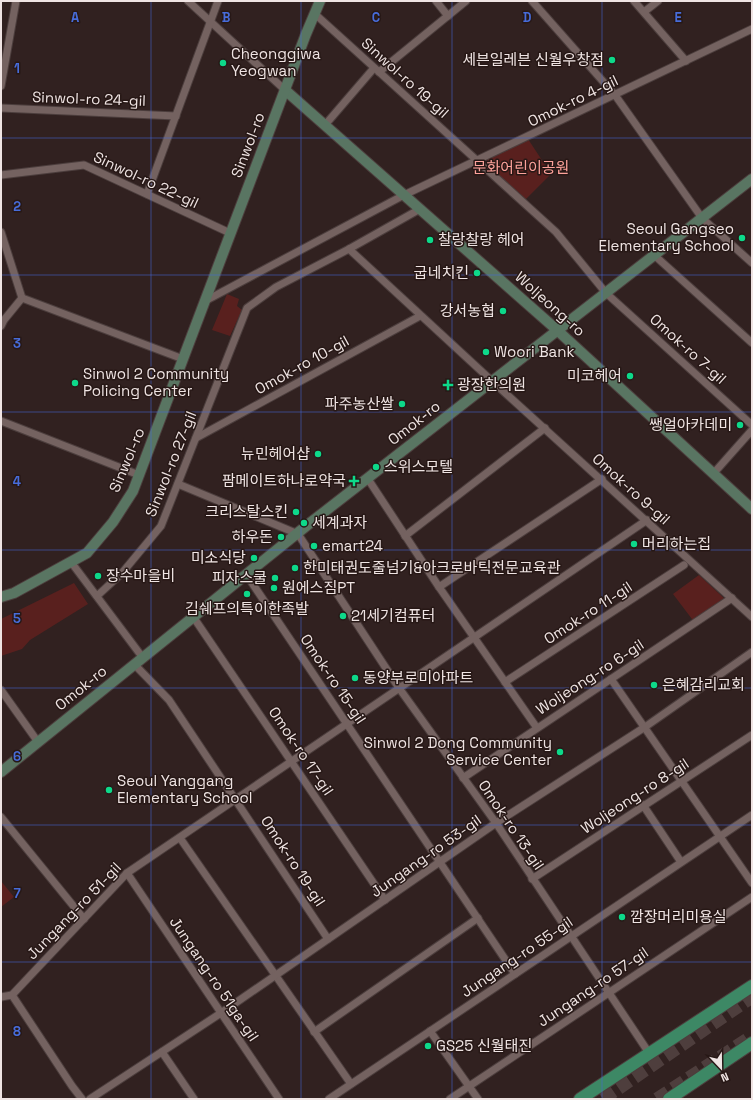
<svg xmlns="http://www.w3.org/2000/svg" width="753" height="1100" font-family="'Space Grotesk','Noto Sans KR',sans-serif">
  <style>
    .green { fill: #59201e }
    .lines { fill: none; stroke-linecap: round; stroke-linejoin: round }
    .highway-tunnel { stroke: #4e3e3d; stroke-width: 13; stroke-dasharray: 13 6; stroke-linecap: butt }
    .street-casing { stroke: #4c3e3d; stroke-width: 9 }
    .secondary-casing { stroke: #4c3e3d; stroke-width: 12 }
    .primary-casing { stroke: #4c3e3d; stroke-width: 14 }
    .street { stroke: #746260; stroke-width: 7 }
    .secondary { stroke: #597562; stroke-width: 10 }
    .primary { stroke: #3d8865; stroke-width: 12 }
    .grid { fill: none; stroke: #476cda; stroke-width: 1; stroke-opacity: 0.55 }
    .poi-dot { fill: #0dd98a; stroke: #271816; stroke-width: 1.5 }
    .labels { text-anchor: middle; stroke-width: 3; stroke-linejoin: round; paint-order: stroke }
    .poi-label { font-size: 15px; fill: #efe4e3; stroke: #271816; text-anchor: start }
    .street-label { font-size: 15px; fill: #efe4e3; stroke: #271816 }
    .park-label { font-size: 15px; fill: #fea29b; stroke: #271816 }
    .grid-label { font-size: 13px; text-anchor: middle; font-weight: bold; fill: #476cda; stroke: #271816; stroke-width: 3; stroke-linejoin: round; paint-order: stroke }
  </style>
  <rect width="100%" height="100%" fill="#312120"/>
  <!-- green -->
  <g class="green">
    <polygon points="528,139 551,174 525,200 487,169 487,159"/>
    <polygon points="227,294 239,299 237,306 242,310 230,336 212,330"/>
    <polygon points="699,575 727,601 695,623 673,594"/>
    <polygon points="74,583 88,604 30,640 22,649 1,656 1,619"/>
    <polygon points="1,881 14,897 1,907"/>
  </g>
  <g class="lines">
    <!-- highway-tunnel -->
    <g class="highway-tunnel">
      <polyline points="603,1099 752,997"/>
      <polyline points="657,1099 752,1036"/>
    </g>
    <!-- street casing -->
    <g class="street-casing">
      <g id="street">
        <polyline points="188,1 285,90"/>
        <polyline points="436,1 448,16"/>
        <polyline points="532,1 615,95 702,218 752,263"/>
        <polyline points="634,1 686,61"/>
        <polyline points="644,12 658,1"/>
        <polyline points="315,14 556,232 606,293 752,425"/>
        <polyline points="379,72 466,1"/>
        <polyline points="1,86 16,1"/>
        <polyline points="1,108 176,116"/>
        <polyline points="325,125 374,68"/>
        <polyline points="1,175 84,165 230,233"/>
        <polyline points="147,194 218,1"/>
        <polyline points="1,232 22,298"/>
        <polyline points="349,249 492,381 752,617"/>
        <polyline points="654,255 752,343"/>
        <polyline points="22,298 183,359"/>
        <polyline points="205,301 404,195 752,29"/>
        <polyline points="1,326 4,320 22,298"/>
        <polyline points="1,421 139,475"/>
        <polyline points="196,438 420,316"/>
        <polyline points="713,474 752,430"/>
        <polyline points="368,479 439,587 537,728"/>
        <polyline points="178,484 298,534 399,688 496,823 649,1053"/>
        <polyline points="405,536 545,428"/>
        <polyline points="71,562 143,658"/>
        <polyline points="246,574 515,974"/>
        <polyline points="439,587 602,479"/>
        <polyline points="97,596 122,573 161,526 247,308 276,287 349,249 420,209"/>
        <polyline points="194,618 385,900"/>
        <polyline points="134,664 169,700 328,939"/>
        <polyline points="611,679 752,883"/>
        <polyline points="505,682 684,565"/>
        <polyline points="1,690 38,742"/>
        <polyline points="463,778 732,598"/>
        <polyline points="643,805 681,862"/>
        <polyline points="1,817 84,919"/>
        <polyline points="180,838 351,1084"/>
        <polyline points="127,873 279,1099"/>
        <polyline points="532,879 752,735"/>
        <polyline points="12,995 72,1086 82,1099"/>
        <polyline points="1,997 12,995 127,873 647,520"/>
        <polyline points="430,1031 478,1099"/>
        <polyline points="314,1032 478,918"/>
        <polyline points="162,1052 194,1099"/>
        <polyline points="90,1099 221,1013 496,823 645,727 752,652"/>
        <polyline points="329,1099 752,815"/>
        <polyline points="450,1099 752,897"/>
      </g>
    </g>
    <!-- secondary casing -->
    <g class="secondary-casing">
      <g id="secondary">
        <polyline points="285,90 557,330 752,509"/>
        <polyline points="1,597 14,593 87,553 113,522 133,491 306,34 320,1"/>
        <polyline points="1,772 310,523 752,179"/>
      </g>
    </g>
    <!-- primary casing -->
    <g class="primary-casing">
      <g id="primary">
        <polyline points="580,1099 752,986"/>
        <polyline points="669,1099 752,1043"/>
      </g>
    </g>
    <!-- street -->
    <use href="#street" class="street"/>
    <!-- secondary -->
    <use href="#secondary" class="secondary"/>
    <!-- primary -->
    <use href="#primary" class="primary"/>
  </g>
  <!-- grid -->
  <path class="grid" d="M151,1V1099M301,1V1099M452,1V1099M602,1V1099M1,138H752M1,275H752M1,412H752M1,550H752M1,688H752M1,825H752M1,962H752"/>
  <!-- markers -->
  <g class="poi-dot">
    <circle cx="612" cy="60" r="4"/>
    <circle cx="223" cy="63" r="4"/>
    <circle cx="742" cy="238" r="4"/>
    <circle cx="430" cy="240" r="4"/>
    <circle cx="477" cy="273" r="4"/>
    <circle cx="503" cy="311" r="4"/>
    <circle cx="486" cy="352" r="4"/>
    <circle cx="630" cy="376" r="4"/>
    <circle cx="75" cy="383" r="4"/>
    <path d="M446 379h4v4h4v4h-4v4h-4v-4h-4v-4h4z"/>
    <circle cx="402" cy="404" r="4"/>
    <circle cx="740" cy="425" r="4"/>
    <circle cx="318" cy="454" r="4"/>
    <circle cx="376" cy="467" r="4"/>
    <path d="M352 475h4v4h4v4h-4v4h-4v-4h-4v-4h4z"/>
    <circle cx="296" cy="512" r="4"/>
    <circle cx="304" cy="523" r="4"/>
    <circle cx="281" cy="537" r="4"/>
    <circle cx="634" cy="544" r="4"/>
    <circle cx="314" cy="546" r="4"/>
    <circle cx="254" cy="558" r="4"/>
    <circle cx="295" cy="568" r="4"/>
    <circle cx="98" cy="576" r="4"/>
    <circle cx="275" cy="578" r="4"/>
    <circle cx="274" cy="588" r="4"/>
    <circle cx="247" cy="594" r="4"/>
    <circle cx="343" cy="616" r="4"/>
    <circle cx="355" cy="678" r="4"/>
    <circle cx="654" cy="685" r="4"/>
    <circle cx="560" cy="752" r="4"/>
    <circle cx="109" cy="790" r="4"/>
    <circle cx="622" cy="917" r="4"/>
    <circle cx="428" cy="1046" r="4"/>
  </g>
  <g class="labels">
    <!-- poi labels -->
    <g class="poi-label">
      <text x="231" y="59">Cheonggiwa<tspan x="231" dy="17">Yeogwan</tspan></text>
      <text x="604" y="65" text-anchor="end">세븐일레븐 신월우창점</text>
      <text x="734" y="234" text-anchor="end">Seoul Gangseo<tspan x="734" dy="17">Elementary School</tspan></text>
      <text x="438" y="245">찰랑찰랑 헤어</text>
      <text x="469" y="278" text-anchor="end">굽네치킨</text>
      <text x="495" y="316" text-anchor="end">강서농협</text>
      <text x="494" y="357">Woori Bank</text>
      <text x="83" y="379">Sinwol 2 Community<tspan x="83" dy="17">Policing Center</tspan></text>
      <text x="622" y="381" text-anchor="end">미코헤어</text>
      <text x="457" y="390">광장한의원</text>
      <text x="394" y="409" text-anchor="end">파주농산쌀</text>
      <text x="732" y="430" text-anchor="end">쌩얼아카데미</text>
      <text x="310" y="459" text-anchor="end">뉴민헤어샵</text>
      <text x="384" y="472">스위스모텔</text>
      <text x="346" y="486" text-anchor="end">팜메이트하나로약국</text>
      <text x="288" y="517" text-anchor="end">크리스탈스킨</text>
      <text x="312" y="528">세계과자</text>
      <text x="273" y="542" text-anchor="end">하우돈</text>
      <text x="642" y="549">머리하는집</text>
      <text x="322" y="551">emart24</text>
      <text x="246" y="563" text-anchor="end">미소식당</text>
      <text x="303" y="573">한미태권도줄넘기&amp;아크로바틱전문교육관</text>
      <text x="106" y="581">장수마을비</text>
      <text x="267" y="583" text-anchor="end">피자스쿨</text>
      <text x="282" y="593">원에스짐PT</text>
      <text x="247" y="614" text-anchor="middle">김쉐프의특이한족발</text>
      <text x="351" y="621">21세기컴퓨터</text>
      <text x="363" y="683">동양부로미아파트</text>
      <text x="662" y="690">은혜감리교회</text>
      <text x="552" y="748" text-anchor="end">Sinwol 2 Dong Community<tspan x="552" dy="17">Service Center</tspan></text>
      <text x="117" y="786">Seoul Yanggang<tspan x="117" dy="17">Elementary School</tspan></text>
      <text x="630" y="922">깜장머리미용실</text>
      <text x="436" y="1051">GS25 신월태진</text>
    </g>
    <!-- street labels -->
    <g class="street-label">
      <text transform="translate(405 78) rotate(42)" y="5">Sinwol-ro 19-gil</text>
      <text transform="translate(89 99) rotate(2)" y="5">Sinwol-ro 24-gil</text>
      <text transform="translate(573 101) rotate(-26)" y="5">Omok-ro 4-gil</text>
      <text transform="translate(248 145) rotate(-69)" y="5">Sinwol-ro</text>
      <text transform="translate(146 180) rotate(25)" y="5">Sinwol-ro 22-gil</text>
      <text transform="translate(550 304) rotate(42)" y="5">Woljeong-ro</text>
      <text transform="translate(688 349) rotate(42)" y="5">Omok-ro 7-gil</text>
      <text transform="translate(302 365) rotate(-29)" y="5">Omok-ro 10-gil</text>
      <text transform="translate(414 423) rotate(-38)" y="5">Omok-ro</text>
      <text transform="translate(127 460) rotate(-67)" y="5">Sinwol-ro</text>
      <text transform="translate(171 464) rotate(-68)" y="5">Sinwol-ro 27-gil</text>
      <text transform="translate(631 489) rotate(42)" y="5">Omok-ro 9-gil</text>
      <text transform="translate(588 613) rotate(-33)" y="5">Omok-ro 11-gil</text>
      <text transform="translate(590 677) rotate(-33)" y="5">Woljeong-ro 6-gil</text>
      <text transform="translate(333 679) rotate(56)" y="5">Omok-ro 15-gil</text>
      <text transform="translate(81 688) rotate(-39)" y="5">Omok-ro</text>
      <text transform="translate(301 751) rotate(56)" y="5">Omok-ro 17-gil</text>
      <text transform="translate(635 796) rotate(-33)" y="5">Woljeong-ro 8-gil</text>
      <text transform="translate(511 825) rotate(56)" y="5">Omok-ro 13-gil</text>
      <text transform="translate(426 856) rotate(-35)" y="5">Jungang-ro 53-gil</text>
      <text transform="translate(293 861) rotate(57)" y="5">Omok-ro 19-gil</text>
      <text transform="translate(74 911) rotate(-46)" y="5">Jungang-ro 51-gil</text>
      <text transform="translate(517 957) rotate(-34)" y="5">Jungang-ro 55-gil</text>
      <text transform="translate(214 979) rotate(56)" y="5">Jungang-ro 51ga-gil</text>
      <text transform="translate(593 987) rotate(-34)" y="5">Jungang-ro 57-gil</text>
    </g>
    <!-- park labels -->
    <g class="park-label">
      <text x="521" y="173">문화어린이공원</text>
    </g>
  </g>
  <g class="grid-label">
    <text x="75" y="22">A</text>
    <text x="226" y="22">B</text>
    <text x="376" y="22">C</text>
    <text x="527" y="22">D</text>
    <text x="678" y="22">E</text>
    <text x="17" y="73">1</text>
    <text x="17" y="211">2</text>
    <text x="17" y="348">3</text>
    <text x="17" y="486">4</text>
    <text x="17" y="623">5</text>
    <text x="17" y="761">6</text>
    <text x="17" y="898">7</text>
    <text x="17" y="1036">8</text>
  </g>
  <!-- border -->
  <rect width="753" height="1100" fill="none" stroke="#efe4e3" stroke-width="4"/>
  <!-- north arrow -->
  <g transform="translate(721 1068) rotate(158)" stroke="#271816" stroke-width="3" paint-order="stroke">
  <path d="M0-3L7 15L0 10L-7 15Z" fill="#efe4e3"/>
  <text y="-6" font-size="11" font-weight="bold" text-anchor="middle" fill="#efe4e3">N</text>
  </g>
</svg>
